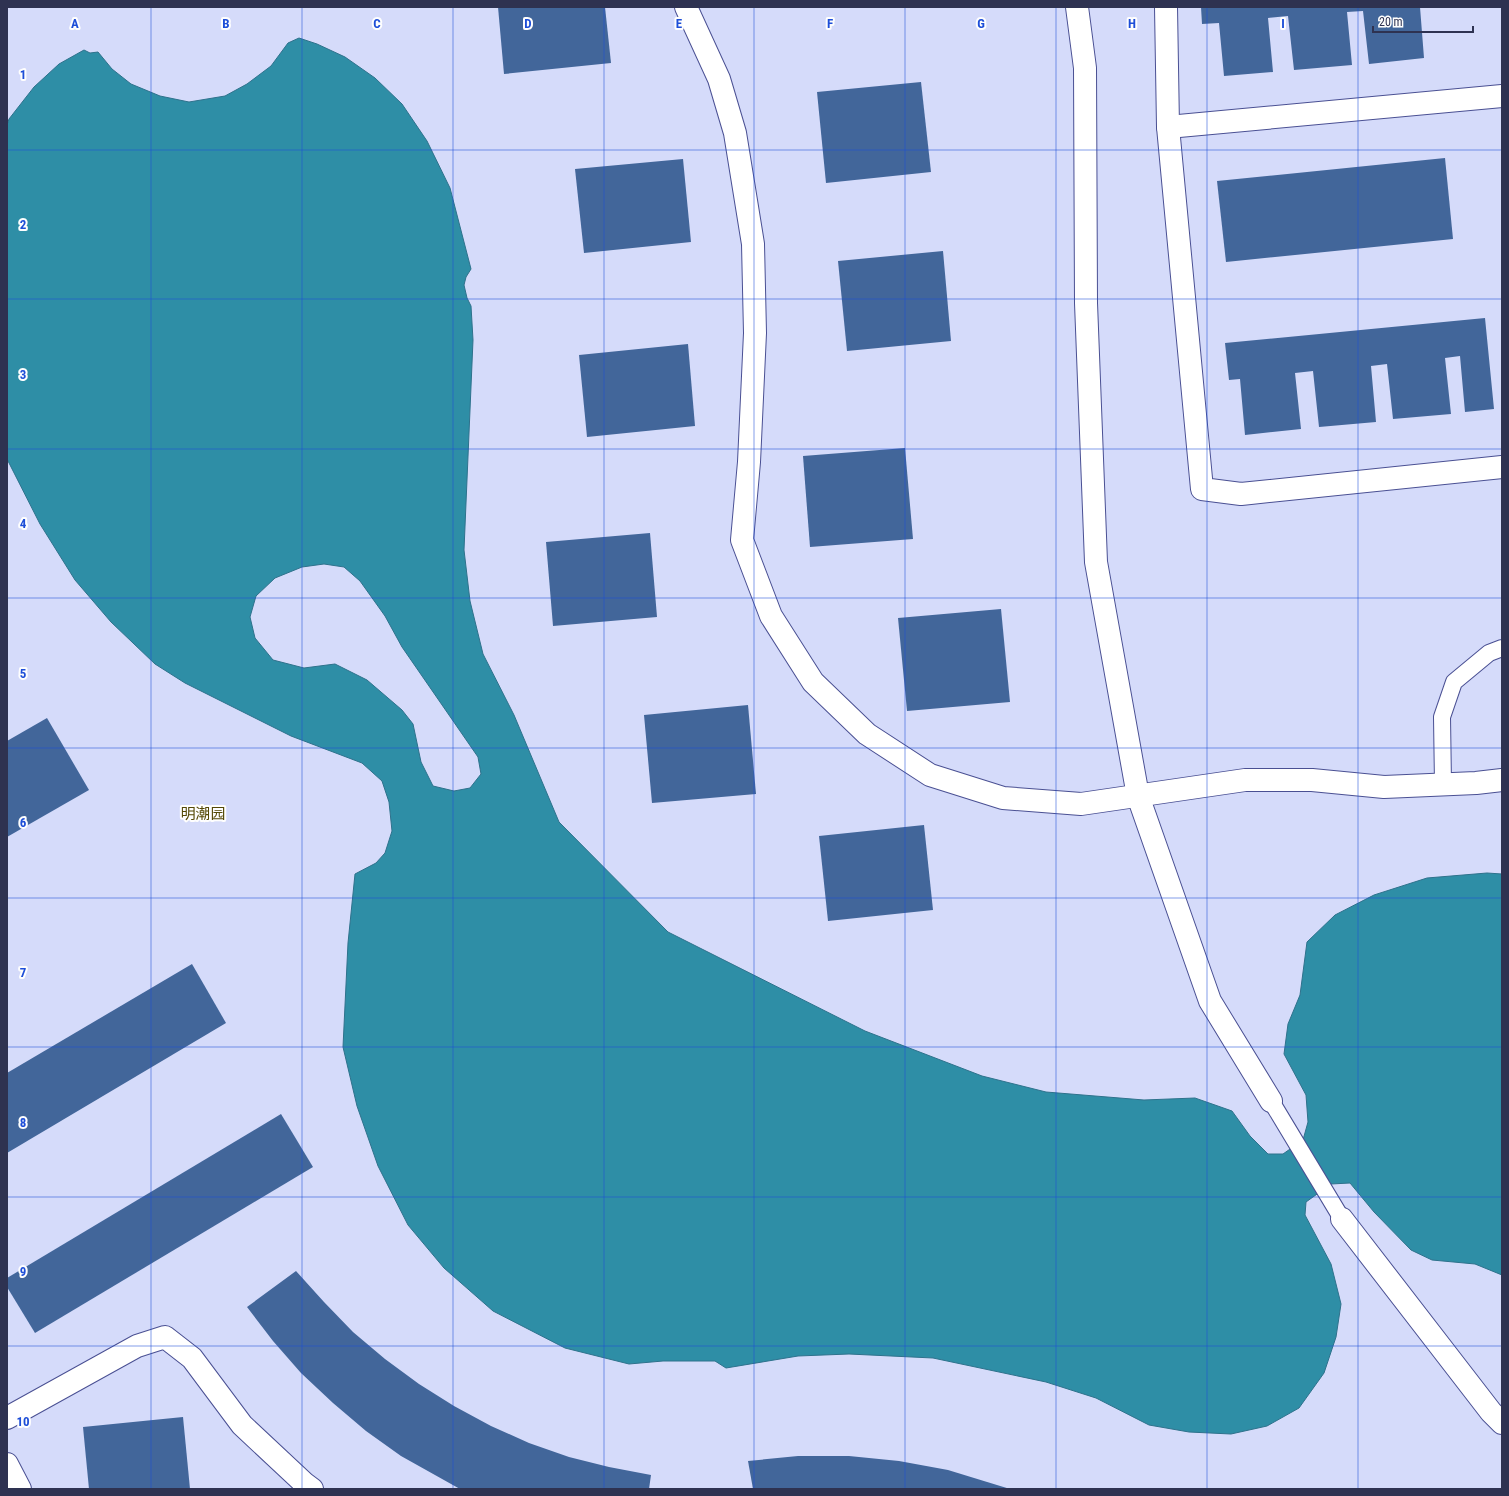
<svg xmlns="http://www.w3.org/2000/svg" width="1509" height="1496" font-family="'Roboto Condensed','Noto Sans SC',sans-serif">
  <style>
    .water { fill: #2e8ea6; stroke: #2e728c; fill-rule: evenodd }
    .building { fill: #42669a }
    .lines { fill: none; stroke-linecap: round; stroke-linejoin: round }
    .lane-casing { stroke: #4a5093; stroke-width: 18 }
    .street-casing { stroke: #4a5093; stroke-width: 24 }
    .lane { stroke: #fff; stroke-width: 16 }
    .street { stroke: #fff; stroke-width: 22 }
    .grid { fill: none; stroke: #1d4ed8; stroke-width: 1; stroke-opacity: 0.55 }
    .labels { text-anchor: middle; stroke-width: 4; stroke-linejoin: round; paint-order: stroke }
    .quarter-label { font-size: 15px; fill: #544805; stroke: #fefefe }
    .grid-label { font-size: 13px; text-anchor: middle; font-weight: bold; fill: #1d4ed8; stroke: #fefefe; stroke-width: 4; stroke-linejoin: round; paint-order: stroke }
  </style>
  <rect width="100%" height="100%" fill="#d5dbfa"/>
  <!-- water -->
  <path class="water" d="M299,38L317,44L345,57L375,78L402,104L427,141L450,188L471,269L466,277L464,285L467,298L471,306L473,340L464,550L470,601L483,654L514,715L559,822L668,932L865,1031L982,1076L1046,1092L1144,1100L1195,1098L1232,1111L1250,1136L1268,1154H1283L1303,1140L1308,1122L1306,1095L1284,1054L1288,1024L1300,995L1307,942L1335,915L1374,895L1427,878L1487,873L1502,874V1275L1475,1264L1432,1260L1411,1250L1374,1212L1350,1183L1331,1184L1306,1202L1305,1215L1331,1264L1341,1304L1336,1337L1324,1373L1299,1408L1267,1426L1231,1434L1189,1432L1149,1425L1096,1398L1046,1382L933,1358L849,1354L798,1356L726,1368L715,1361H663L629,1364L565,1348L493,1311L444,1268L408,1225L378,1166L357,1106L343,1047L348,943L355,874L376,863L385,853L392,831L389,802L382,781L362,763L291,736L185,683L155,664L111,622L75,580L40,524L7,459V125L9,119L34,87L59,64L84,50L90,53L98,52L112,69L131,84L160,96L189,102L225,96L247,84L271,66L288,43ZM324,564L344,567L360,581L385,616L402,647L478,757L481,774L470,788L454,791L433,786L421,762L413,724L402,710L367,680L335,664L304,668L273,660L255,638L250,617L256,596L275,578L302,567Z"/>
  <!-- building -->
  <g class="building">
    <polygon points="498,7 605,7 611,63 504,74"/>
    <polygon points="1201,7 1420,7 1424,58 1369,64 1363,11 1347,12 1352,65 1294,70 1288,16 1268,18 1273,72 1224,76 1219,23 1202,24"/>
    <polygon points="921,82 931,172 826,183 817,92"/>
    <polygon points="1445,158 1453,239 1226,262 1217,181"/>
    <polygon points="683,159 691,242 584,253 575,169"/>
    <polygon points="943,251 951,341 847,351 838,261"/>
    <polygon points="1485,318 1494,409 1465,412 1460,356 1445,358 1451,414 1393,419 1387,364 1371,366 1376,422 1319,427 1313,371 1295,373 1301,429 1245,435 1240,379 1229,380 1225,343"/>
    <polygon points="688,344 695,426 587,437 579,355"/>
    <polygon points="905,448 913,539 810,547 803,456"/>
    <polygon points="650,533 657,617 553,626 546,542"/>
    <polygon points="1001,609 1010,702 907,711 898,618"/>
    <polygon points="748,705 756,794 652,803 644,715"/>
    <polygon points="47,718 89,790 7,837 7,741"/>
    <polygon points="924,825 933,910 828,921 819,836"/>
    <polygon points="192,964 226,1023 7,1153 7,1073"/>
    <polygon points="281,1114 313,1167 35,1333 7,1287 7,1278"/>
    <polygon points="296,1271 324,1302 353,1332 385,1359 419,1384 454,1406 491,1426 529,1443 569,1457 609,1467 651,1475 649,1489 460,1489 401,1456 366,1431 333,1403 301,1373 273,1341 247,1307"/>
    <polygon points="183,1417 190,1489 89,1489 83,1427"/>
    <polygon points="798,1456 849,1456 899,1461 948,1470 1010,1489 753,1489 748,1461"/>
  </g>
  <g class="lines">
    <!-- lane casing -->
    <g class="lane-casing">
      <g id="lane">
        <polyline points="1443,784 1442,717 1454,682 1489,653 1502,648"/>
        <polyline points="1271,1101 1342,1219"/>
      </g>
    </g>
    <!-- street casing -->
    <g class="street-casing">
      <g id="street">
        <polyline points="686,7 719,79 735,133 753,244 755,333 749,462 742,540 771,616 813,682 867,734 930,775 1003,798 1081,804 1245,780 1312,780 1384,787 1476,783 1502,780"/>
        <polyline points="1077,7 1085,68 1086,303 1096,562 1138,796 1210,1001 1271,1101"/>
        <polyline points="1166,7 1168,127 1202,489 1241,494 1502,467"/>
        <polyline points="1168,127 1502,96"/>
        <polyline points="1342,1219 1491,1412 1502,1423"/>
        <polyline points="7,1418 137,1346 165,1337 192,1358 242,1425 304,1483 312,1489"/>
        <polyline points="7,1464 20,1489"/>
      </g>
    </g>
    <!-- lane -->
    <use href="#lane" class="lane"/>
    <!-- street -->
    <use href="#street" class="street"/>
  </g>
  <!-- grid -->
  <path class="grid" d="M151,7V1489M302,7V1489M453,7V1489M604,7V1489M754,7V1489M905,7V1489M1056,7V1489M1207,7V1489M1358,7V1489M7,150H1502M7,299H1502M7,449H1502M7,598H1502M7,748H1502M7,898H1502M7,1047H1502M7,1197H1502M7,1346H1502"/>
  <g class="labels">
    <!-- quarter labels -->
    <g class="quarter-label">
      <text x="203" y="819">明潮园</text>
    </g>
  </g>
  <g class="grid-label">
    <text x="75" y="28">A</text>
    <text x="226" y="28">B</text>
    <text x="377" y="28">C</text>
    <text x="528" y="28">D</text>
    <text x="679" y="28">E</text>
    <text x="830" y="28">F</text>
    <text x="981" y="28">G</text>
    <text x="1132" y="28">H</text>
    <text x="1283" y="28">I</text>
    <text x="23" y="79">1</text>
    <text x="23" y="229">2</text>
    <text x="23" y="379">3</text>
    <text x="23" y="528">4</text>
    <text x="23" y="678">5</text>
    <text x="23" y="827">6</text>
    <text x="23" y="977">7</text>
    <text x="23" y="1127">8</text>
    <text x="23" y="1276">9</text>
    <text x="23" y="1426">10</text>
  </g>
  <!-- border -->
  <rect width="1509" height="1496" fill="none" stroke="#2e3251" stroke-width="16"/>
  <!-- scale -->
  <path d="M1373 26v6h100v-6" fill="none" stroke="#2e3251" stroke-width="2"/>
  <text x="1379" y="26" font-size="12" fill="#2e3251" stroke="#fefefe" stroke-width="3" paint-order="stroke">20 m</text>
</svg>
